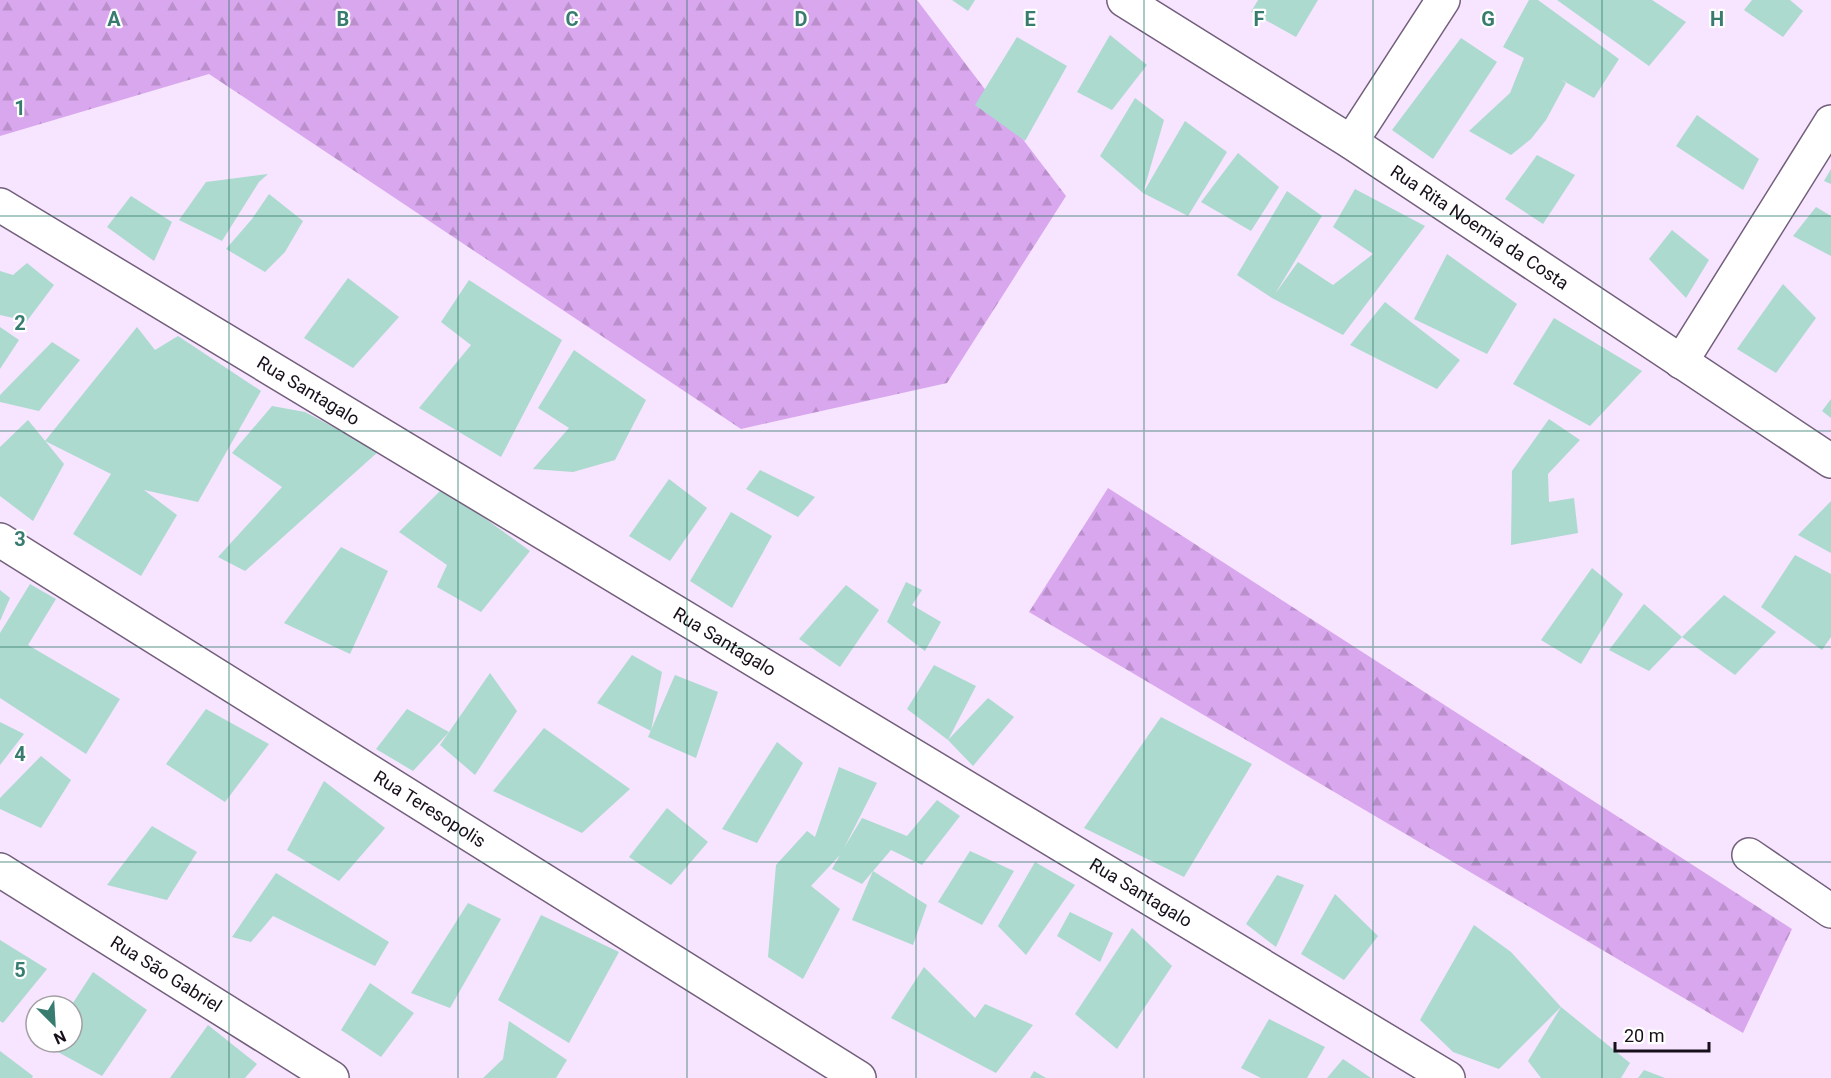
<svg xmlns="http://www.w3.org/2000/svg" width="1831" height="1078" font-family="Roboto,sans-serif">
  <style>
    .forest { fill: url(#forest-firs) }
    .building { fill: #acdacf }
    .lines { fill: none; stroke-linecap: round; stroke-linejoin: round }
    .minor-casing { stroke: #725f7b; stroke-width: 36 }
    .minor { stroke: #fff; stroke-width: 33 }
    .grid { fill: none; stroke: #387c70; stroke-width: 1.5; stroke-opacity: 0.55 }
    .labels { text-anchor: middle; stroke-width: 4.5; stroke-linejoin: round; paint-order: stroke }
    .street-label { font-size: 18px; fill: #170f1a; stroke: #fff }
    .grid-label { font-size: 20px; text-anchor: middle; font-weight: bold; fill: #387c70; stroke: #fff; stroke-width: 4.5; stroke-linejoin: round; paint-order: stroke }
  </style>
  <defs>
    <pattern id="forest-firs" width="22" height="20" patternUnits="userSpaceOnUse" patternTransform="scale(1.5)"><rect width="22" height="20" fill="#d9a7ee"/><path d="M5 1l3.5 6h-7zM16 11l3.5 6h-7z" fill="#ba8fcc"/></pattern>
  </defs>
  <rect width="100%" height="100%" fill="#f7e4ff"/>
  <!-- forest -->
  <g class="forest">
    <polygon points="0,0 917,0 1066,196 947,383 741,429 209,74 0,136"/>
    <polygon points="1108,488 1792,929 1743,1033 1029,612"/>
  </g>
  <!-- building -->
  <g class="building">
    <polygon points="952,0 975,0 968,11"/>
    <polygon points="1258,0 1318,0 1296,37 1251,12"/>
    <polygon points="1529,0 1538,0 1619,59 1594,98 1560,79 1566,83 1546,120 1531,139 1511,155 1469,131 1510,93 1524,58 1503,47"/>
    <polygon points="1557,0 1652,0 1686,22 1649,66"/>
    <polygon points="1752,0 1790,0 1803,11 1783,37 1744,10"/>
    <polygon points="1110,35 1147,65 1112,110 1077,92"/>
    <polygon points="1017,37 1067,66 1025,141 975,105"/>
    <polygon points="1461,38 1497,62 1433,159 1392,130"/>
    <polygon points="1135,98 1164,120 1143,193 1185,121 1227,152 1188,216 1143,193 1100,156"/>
    <polygon points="1697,115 1759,159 1743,190 1676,146"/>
    <polygon points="1238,153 1279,187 1251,231 1201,202"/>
    <polygon points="1537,155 1575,175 1543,224 1505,199"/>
    <polygon points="1831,169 1831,184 1824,181"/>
    <polygon points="268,174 259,182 222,241 179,220 206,182"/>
    <polygon points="1355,189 1425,226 1343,335 1272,298 1237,275 1287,191 1322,216 1275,294 1298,262 1333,285 1373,254 1333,227"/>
    <polygon points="269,194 303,221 285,252 265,272 226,249 252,219"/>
    <polygon points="131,196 172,222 154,261 107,227"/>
    <polygon points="1816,207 1831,216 1831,256 1793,236"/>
    <polygon points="1672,230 1709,260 1686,298 1649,259"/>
    <polygon points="1447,254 1517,304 1487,354 1414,319"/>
    <polygon points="27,263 54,285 27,321 0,315 0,271 13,275"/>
    <polygon points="348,278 399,317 353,368 304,338"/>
    <polygon points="469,280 562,340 501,457 419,408 471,345 441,322"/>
    <polygon points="1783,284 1816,318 1776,373 1737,349"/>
    <polygon points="1385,302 1460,360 1437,389 1350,345"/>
    <polygon points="1554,318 1642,371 1590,426 1513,384"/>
    <polygon points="0,327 19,340 0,369"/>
    <polygon points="137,327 155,350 178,336 261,391 198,502 144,490 177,515 141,576 73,534 111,474 45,441"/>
    <polygon points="52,342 80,360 39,411 0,402 0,395"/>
    <polygon points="574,350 646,400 615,460 573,472 533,469 569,428 538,408"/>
    <polygon points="1831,399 1831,418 1822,411"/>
    <polygon points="272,406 305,412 379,451 245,571 218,557 282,487 232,453"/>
    <polygon points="1549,419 1580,440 1548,474 1549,502 1574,498 1578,533 1511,545 1512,471"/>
    <polygon points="28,420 64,464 33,521 0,496 0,447"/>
    <polygon points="760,470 815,497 798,517 746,489"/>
    <polygon points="669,479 707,508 670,561 629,536"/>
    <polygon points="443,488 530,551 481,612 437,587 447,565 399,532"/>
    <polygon points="1831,501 1831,553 1798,535"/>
    <polygon points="731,512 772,536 732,608 690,581"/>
    <polygon points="341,547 388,571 350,654 284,623"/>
    <polygon points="1795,555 1831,574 1831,637 1822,650 1761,607"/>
    <polygon points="1592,568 1623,594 1581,664 1541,640"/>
    <polygon points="906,582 922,590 912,605 941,622 925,651 887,622"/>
    <polygon points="30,584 56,599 28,645 120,699 86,754 0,698 0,633"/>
    <polygon points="846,585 879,610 840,667 799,639"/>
    <polygon points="0,590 10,598 0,621"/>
    <polygon points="1724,595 1776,632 1735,675 1682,637"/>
    <polygon points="1644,604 1682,637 1649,671 1609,650"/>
    <polygon points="632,655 662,672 651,731 597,703"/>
    <polygon points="934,665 976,686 948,740 907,709"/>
    <polygon points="490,673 517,711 475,775 440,745"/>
    <polygon points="675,675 718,692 696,758 648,737"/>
    <polygon points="988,698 1014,717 973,766 948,740"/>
    <polygon points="206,709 269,744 225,802 166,764"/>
    <polygon points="407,709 449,732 413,771 376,749"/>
    <polygon points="1161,717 1252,764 1184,877 1084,828"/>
    <polygon points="0,722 24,734 0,765"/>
    <polygon points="544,728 630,789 582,833 493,791"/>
    <polygon points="777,742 803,763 757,843 722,829"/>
    <polygon points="41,756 71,780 41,828 0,809 0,798"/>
    <polygon points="839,767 877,783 844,848 862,818 907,836 937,800 960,816 922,865 891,850 873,871 927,905 913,945 852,920 873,871 862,884 832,869 840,855 811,886 840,909 803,979 768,957 776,865 807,831 815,837"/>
    <polygon points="324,781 385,828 339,881 287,850"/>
    <polygon points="667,808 708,842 671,885 629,857"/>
    <polygon points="152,826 197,852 167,900 107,885"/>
    <polygon points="970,851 1014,871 982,925 938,902"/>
    <polygon points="1035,862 1075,885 1026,955 998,926"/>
    <polygon points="276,873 389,942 375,966 273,916 251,942 232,937"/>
    <polygon points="1277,875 1304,885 1276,947 1246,924"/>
    <polygon points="1335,894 1378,936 1344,980 1301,954"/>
    <polygon points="468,903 501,919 450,1008 411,993"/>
    <polygon points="1070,912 1113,933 1100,962 1057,936"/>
    <polygon points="541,915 619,952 569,1043 498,1000"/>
    <polygon points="1474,925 1511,952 1561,1007 1499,1069 1453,1052 1420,1020"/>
    <polygon points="1132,928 1172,966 1117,1049 1075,1014"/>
    <polygon points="0,940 47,969 3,1023 0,1021"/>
    <polygon points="924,967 975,1018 985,1004 1033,1025 996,1073 891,1018"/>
    <polygon points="93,972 147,1010 102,1076 45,1045 47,1042 72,1042 71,1006"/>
    <polygon points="370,983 414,1013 381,1057 341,1030"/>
    <polygon points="1561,1007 1630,1063 1621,1078 1541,1078 1528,1061"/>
    <polygon points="1269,1019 1325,1047 1307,1078 1261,1078 1241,1068"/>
    <polygon points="509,1021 567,1060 556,1078 483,1078 503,1059"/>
    <polygon points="208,1025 257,1064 245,1078 170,1078"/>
    <polygon points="0,1051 33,1076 32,1078 0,1078"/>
    <polygon points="1343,1059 1371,1078 1327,1078"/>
    <polygon points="1644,1070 1665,1078 1638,1078"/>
    <polygon points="1034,1071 1046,1078 1030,1078"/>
  </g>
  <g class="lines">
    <!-- minor casing -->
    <g class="minor-casing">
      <g id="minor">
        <path id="s1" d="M1124,0L1351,142L1831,461"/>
        <polyline points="1351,142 1443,0"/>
        <path id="s2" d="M0,205L1448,1078"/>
        <polyline points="1681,362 1831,122"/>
        <path id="s3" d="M0,540L859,1078"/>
        <polyline points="1749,855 1831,911"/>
        <path id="s4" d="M0,870L332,1078"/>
      </g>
    </g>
    <!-- minor -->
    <use href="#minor" class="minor"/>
  </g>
  <!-- grid -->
  <path class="grid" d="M229,0V1078M458,0V1078M687,0V1078M916,0V1078M1144,0V1078M1373,0V1078M1602,0V1078M0,216H1831M0,431H1831M0,647H1831M0,862H1831"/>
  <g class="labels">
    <!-- street labels -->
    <g class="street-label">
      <text dy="6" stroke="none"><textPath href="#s1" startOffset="422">Rua Rita Noemia da Costa</textPath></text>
      <text dy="6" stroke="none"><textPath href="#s2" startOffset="360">Rua Santagalo</textPath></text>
      <text dy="6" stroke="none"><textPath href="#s2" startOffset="846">Rua Santagalo</textPath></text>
      <text dy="6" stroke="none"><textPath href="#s3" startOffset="507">Rua Teresopolis</textPath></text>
      <text dy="6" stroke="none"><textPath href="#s2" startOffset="1332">Rua Santagalo</textPath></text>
      <text dy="6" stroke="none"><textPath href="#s4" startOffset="196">Rua São Gabriel</textPath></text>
    </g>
  </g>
  <g class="grid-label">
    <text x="114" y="26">A</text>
    <text x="343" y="26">B</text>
    <text x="572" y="26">C</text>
    <text x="801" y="26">D</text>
    <text x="1030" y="26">E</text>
    <text x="1259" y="26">F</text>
    <text x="1488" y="26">G</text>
    <text x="1717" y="26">H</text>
    <text x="20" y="115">1</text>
    <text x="20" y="330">2</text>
    <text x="20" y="546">3</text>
    <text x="20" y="761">4</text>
    <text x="20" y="977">5</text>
  </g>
  <!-- north arrow -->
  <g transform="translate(54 1024) rotate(156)"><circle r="28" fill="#ffffff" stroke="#a29fa3" stroke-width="1.5"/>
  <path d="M0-4.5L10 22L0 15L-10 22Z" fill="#387c70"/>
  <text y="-9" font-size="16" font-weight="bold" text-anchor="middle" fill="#170f1a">N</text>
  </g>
  <!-- scale -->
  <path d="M1615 1042v9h94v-9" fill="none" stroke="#170f1a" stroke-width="3"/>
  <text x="1624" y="1042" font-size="18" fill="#170f1a" stroke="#ffffff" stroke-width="4.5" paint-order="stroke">20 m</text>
</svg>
